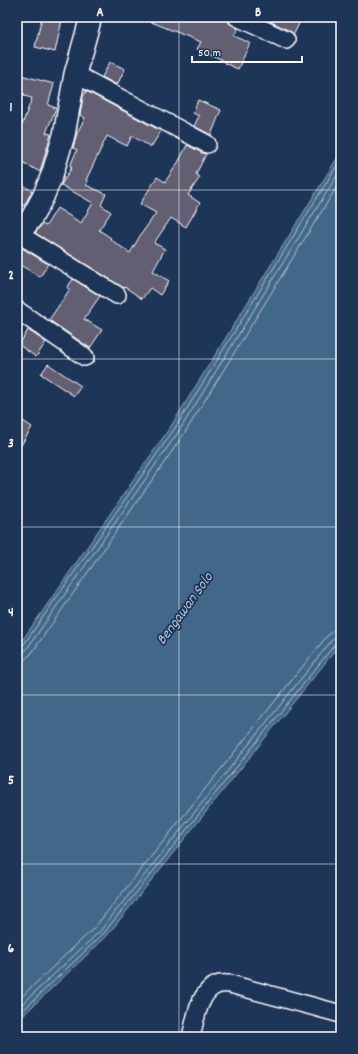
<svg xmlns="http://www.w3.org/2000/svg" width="358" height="1054" font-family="Dekko,sans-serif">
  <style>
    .water { fill: #426789; stroke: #8ea4b8 }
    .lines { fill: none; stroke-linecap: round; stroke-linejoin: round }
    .shore { stroke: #b3c2d0; stroke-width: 1 }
    .building { fill: #635f72; stroke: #fff }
    .minor-casing { stroke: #fff; stroke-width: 20 }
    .tertiary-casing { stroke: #fff; stroke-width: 24 }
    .minor { stroke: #1d3557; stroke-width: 17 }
    .tertiary { stroke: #1d3557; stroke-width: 21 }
    .grid { fill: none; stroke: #fff; stroke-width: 1; stroke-opacity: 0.55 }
    .labels { text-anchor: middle; stroke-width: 3.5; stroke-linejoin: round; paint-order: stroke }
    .water-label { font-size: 15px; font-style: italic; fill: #b3c2d0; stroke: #1d3557 }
    .neatline { fill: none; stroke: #fff; stroke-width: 1.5 }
    .grid-label { font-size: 13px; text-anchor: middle; font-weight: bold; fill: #fff }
  </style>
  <rect width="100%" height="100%" fill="#1d3557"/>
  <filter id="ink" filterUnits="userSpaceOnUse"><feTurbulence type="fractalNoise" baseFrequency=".025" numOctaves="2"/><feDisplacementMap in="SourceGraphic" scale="8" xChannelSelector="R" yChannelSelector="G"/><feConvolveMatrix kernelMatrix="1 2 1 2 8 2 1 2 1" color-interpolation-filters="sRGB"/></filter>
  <g filter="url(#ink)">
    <!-- water -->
    <polygon class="water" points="341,152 341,643 106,937 17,1021 17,648 171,426"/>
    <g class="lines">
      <!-- shore -->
      <g class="shore">
        <polyline points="17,649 20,649 22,647 175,428 341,159"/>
        <polyline points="17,654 22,653 26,650 179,431 341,169"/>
        <polyline points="17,660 25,659 31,654 184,434 341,180"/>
        <polyline points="17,1001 95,927 327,636 333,631 341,630"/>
        <polyline points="17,1009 100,931 332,640 337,637 341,636"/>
        <polyline points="17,1016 103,934 336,643 338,641 341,641"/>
      </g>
    </g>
    <!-- building -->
    <g class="building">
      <polygon points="42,17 48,17 62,20 55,52 35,47"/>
      <polygon points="139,17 227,17 229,23 238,28 234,36 250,43 238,69 224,63 225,62 197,49 201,42"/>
      <polygon points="261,17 302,17 294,34 290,31"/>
      <polygon points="110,62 125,69 117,85 102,77"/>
      <polygon points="17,74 54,84 48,105 56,108 46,133 51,134 40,172 17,159 17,124 22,125 32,98 24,96 25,94 17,92"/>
      <polygon points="86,91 161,131 151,147 132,136 127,146 107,136 86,180 88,181 86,185 106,194 101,205 111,212 99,230 111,238 110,239 130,253 140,236 156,213 140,204 157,177 165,182 179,161 187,145 202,153 206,154 196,174 200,177 188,195 200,203 186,227 171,218 154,243 165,249 153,271 169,281 160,295 150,288 142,299 125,287 124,288 35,233 42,224 46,226 57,208 81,223 93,203 61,185 72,167 70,166 77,150 73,148 77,133 85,118 80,115 83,97"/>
      <polygon points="198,100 221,110 211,135 194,126 199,116 193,113"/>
      <polygon points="17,181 32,191 24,206 17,202"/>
      <polygon points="22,248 48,264 40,277 17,263 17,256"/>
      <polygon points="73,279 100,296 84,319 102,330 90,348 49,320 70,289 67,288"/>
      <polygon points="28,330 46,342 36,357 19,345"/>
      <polygon points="48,364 81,386 74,396 41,374"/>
      <polygon points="17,417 32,427 17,452"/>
    </g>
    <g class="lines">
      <!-- minor casing -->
      <g class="minor-casing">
        <g id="minor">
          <polyline points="237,17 286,40"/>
          <polyline points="75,74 207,144"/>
          <polyline points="17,233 117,295"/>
          <polyline points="17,310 85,357"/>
          <path d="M191,1037C195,1021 199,991 217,985C221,983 226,984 230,984L341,1014"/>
        </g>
      </g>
      <!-- tertiary casing -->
      <g class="tertiary-casing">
        <polyline id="tertiary" points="17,236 31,219 43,197 52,175 64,135 75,74 91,17"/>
      </g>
      <!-- minor -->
      <use href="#minor" class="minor"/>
      <!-- tertiary -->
      <use href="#tertiary" class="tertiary"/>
    </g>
  </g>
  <!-- grid -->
  <path class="grid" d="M179,17V1037M17,190H341M17,359H341M17,527H341M17,695H341M17,864H341"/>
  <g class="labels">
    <!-- water labels -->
    <g class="water-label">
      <text transform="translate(184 608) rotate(-54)" y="5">Bengawan Solo</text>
    </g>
  </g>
  <!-- margin -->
  <rect width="358" height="1054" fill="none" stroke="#1d3557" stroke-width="44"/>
  <!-- scale -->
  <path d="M192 56v6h110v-6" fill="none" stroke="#ffffff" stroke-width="2"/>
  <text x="198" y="56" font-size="12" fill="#ffffff" stroke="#1d3557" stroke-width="3" paint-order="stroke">50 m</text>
  <rect x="22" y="22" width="314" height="1010" class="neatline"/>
  <g class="grid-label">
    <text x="100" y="16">A</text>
    <text x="258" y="16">B</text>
    <text x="11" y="111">1</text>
    <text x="11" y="279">2</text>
    <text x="11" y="447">3</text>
    <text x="11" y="616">4</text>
    <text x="11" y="784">5</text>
    <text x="11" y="952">6</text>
  </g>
</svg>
